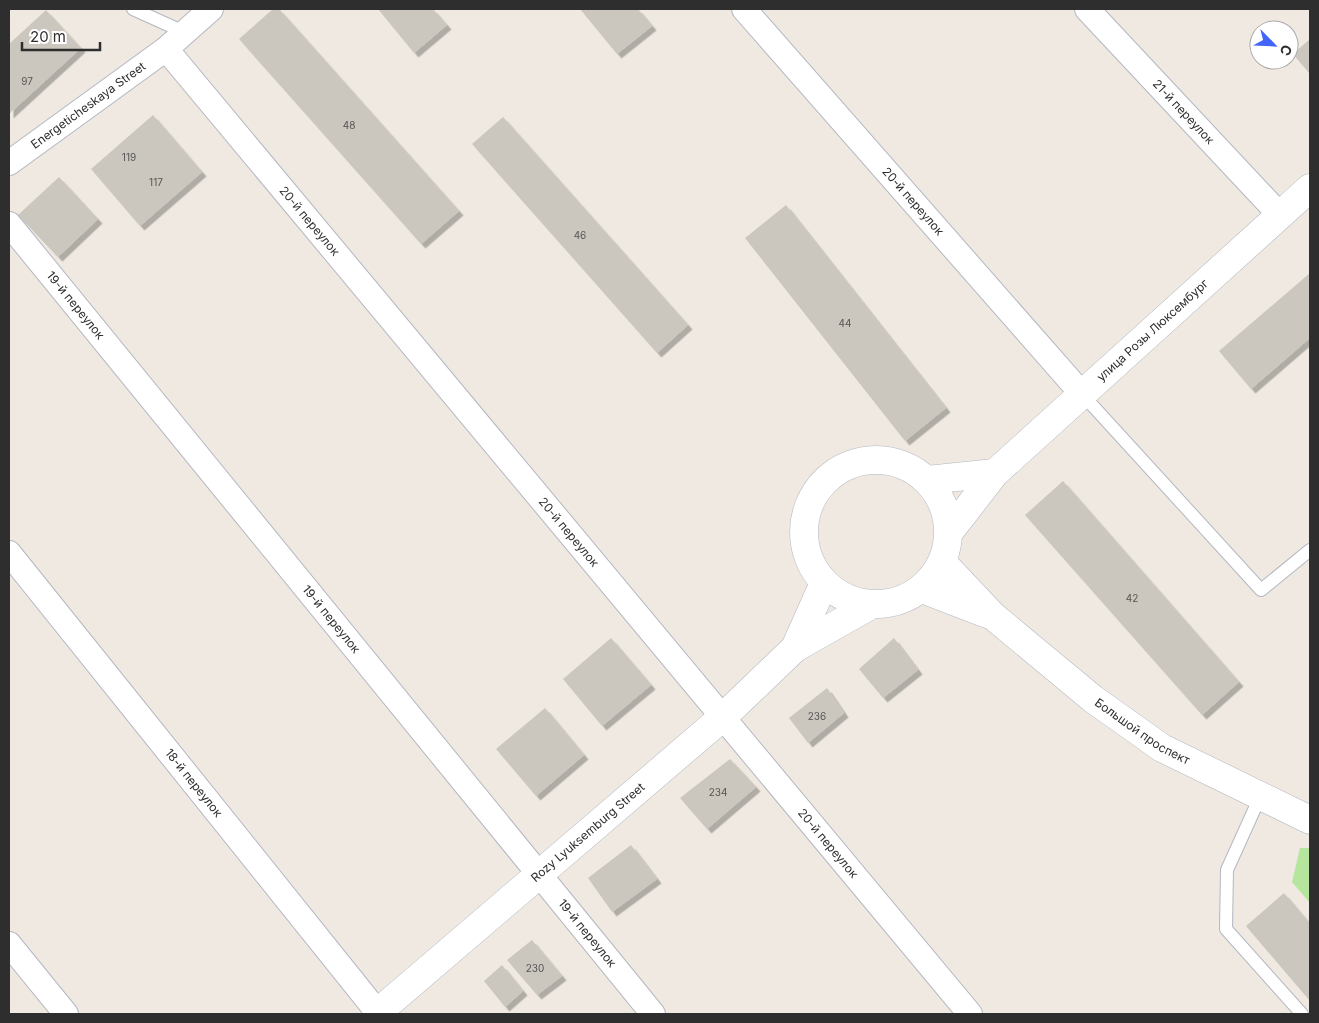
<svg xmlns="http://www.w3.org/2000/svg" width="1319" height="1023" font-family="Inter,sans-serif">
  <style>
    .green { fill: #b6e59e }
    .building { fill: #cbc7bf; filter: url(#shadow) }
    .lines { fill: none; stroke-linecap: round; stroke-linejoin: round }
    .lane-casing { stroke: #b4b7c1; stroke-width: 14 }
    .street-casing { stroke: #b4b7c1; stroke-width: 26 }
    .secondary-casing { stroke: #b4b7c1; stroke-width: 29 }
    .lane { stroke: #fff; stroke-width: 12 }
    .street { stroke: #fff; stroke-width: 24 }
    .secondary { stroke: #fff; stroke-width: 28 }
    .labels { text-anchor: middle; stroke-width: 4; stroke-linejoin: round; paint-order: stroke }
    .number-label { font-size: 10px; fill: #555452 }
    .street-label { font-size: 12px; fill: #2e2e2e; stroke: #fff }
  </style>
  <defs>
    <filter id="shadow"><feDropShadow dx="4.5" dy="4.5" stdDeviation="0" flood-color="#0004"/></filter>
  </defs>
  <rect width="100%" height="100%" fill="#efe9e1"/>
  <!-- green -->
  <polygon class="green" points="1300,848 1310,848 1310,903 1292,882"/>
  <!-- building -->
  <g class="building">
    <polygon points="273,9 279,9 459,211 421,244 239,39"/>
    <polygon points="378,9 433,9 447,25 414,53"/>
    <polygon points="580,9 638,9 652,26 617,54"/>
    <polygon points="46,10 81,48 9,114 9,44"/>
    <polygon points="1310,39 1310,74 1293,54"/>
    <polygon points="153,115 202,172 140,226 91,169"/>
    <polygon points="503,117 688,325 657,353 472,144"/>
    <polygon points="59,177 98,219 58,257 18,215"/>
    <polygon points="786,205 946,408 905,441 745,238"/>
    <polygon points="1310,273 1310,338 1251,389 1219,351"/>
    <polygon points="1063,481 1239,682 1202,715 1025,515"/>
    <polygon points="611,638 651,685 602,726 563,679"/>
    <polygon points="894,638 918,670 883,698 859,669"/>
    <polygon points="827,688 844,713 808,743 789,718"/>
    <polygon points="545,708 584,755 536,796 496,749"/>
    <polygon points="730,759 756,787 707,829 680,798"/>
    <polygon points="631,845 657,879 612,912 588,878"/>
    <polygon points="1284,893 1310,924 1310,1001 1246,926"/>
    <polygon points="532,940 562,976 537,995 507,960"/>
    <polygon points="502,965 523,991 505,1007 484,981"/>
  </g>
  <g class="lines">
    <!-- lane casing -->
    <g class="lane-casing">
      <g id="lane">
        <polyline points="133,9 184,32"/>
        <polyline points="1082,394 1261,590 1310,550"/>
        <polyline points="1260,797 1227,870 1226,929 1302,1014"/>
      </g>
    </g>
    <!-- street casing -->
    <g class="street-casing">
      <g id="street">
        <path id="s1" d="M744,9L1082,394"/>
        <path id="s2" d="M1087,9L1280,215"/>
        <path id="s3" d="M166,49L970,1014"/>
        <path id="s4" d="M9,163L166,49L211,9"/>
        <path id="s5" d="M9,224L653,1014"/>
        <path id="s6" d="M9,553L379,1014"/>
        <polyline points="9,944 66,1014"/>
      </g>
    </g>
    <!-- secondary casing -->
    <g class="secondary-casing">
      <g id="secondary">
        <circle cx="876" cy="532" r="72"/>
        <polyline points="927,480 995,473"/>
        <path id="s7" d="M950,531L995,473L1310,188"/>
        <path id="s8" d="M943,563L993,616L1093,699L1162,748L1310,820"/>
        <polyline points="922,589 987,614"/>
        <polyline points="795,648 824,583"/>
        <path id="s9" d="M376,1014L724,716L795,648L871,605"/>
      </g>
    </g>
    <!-- lane -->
    <use href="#lane" class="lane"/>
    <!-- street -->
    <use href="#street" class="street"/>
    <!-- secondary -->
    <use href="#secondary" class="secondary"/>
  </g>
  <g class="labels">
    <!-- number labels -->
    <g class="number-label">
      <text x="27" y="85">97</text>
      <text x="349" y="129">48</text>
      <text x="129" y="161">119</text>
      <text x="156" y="186">117</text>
      <text x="580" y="239">46</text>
      <text x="845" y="327">44</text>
      <text x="1132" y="602">42</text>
      <text x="817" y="720">236</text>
      <text x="718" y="796">234</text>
      <text x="535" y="972">230</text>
    </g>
    <!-- street labels -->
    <g class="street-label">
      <text dy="4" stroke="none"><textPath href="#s4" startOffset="98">Energeticheskaya Street</textPath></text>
      <text dy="4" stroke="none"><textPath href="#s2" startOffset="141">21-й переулок</textPath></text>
      <text dy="4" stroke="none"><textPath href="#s1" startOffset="256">20-й переулок</textPath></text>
      <text dy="4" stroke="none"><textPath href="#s3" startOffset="224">20-й переулок</textPath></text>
      <text dy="4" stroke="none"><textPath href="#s5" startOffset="105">19-й переулок</textPath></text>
      <text dy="4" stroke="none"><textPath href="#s7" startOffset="286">улица Розы Люксембург</textPath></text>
      <text dy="4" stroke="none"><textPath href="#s3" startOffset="629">20-й переулок</textPath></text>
      <text dy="4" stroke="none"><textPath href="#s5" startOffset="510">19-й переулок</textPath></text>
      <text dy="4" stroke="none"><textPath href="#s8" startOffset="262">Большой проспект</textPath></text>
      <text dy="4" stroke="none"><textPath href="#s6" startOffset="295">18-й переулок</textPath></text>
      <text dy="4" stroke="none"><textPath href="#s9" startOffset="279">Rozy Lyuksemburg Street</textPath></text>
      <text dy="4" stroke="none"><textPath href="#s3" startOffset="1034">20-й переулок</textPath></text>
      <text dy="4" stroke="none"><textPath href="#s5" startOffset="915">19-й переулок</textPath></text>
    </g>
  </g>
  <!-- border -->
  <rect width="1319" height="1023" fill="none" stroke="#2e2e2e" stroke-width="20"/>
  <!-- north arrow -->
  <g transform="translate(1274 45) rotate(114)"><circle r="24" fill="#ffffff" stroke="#ababab"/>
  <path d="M0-4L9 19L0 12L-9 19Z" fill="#4264fb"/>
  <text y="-8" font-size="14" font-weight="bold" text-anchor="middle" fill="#2e2e2e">С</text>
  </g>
  <!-- scale -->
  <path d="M22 42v8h78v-8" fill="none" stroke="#2e2e2e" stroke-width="2.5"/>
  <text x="30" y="42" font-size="15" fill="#2e2e2e" stroke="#ffffff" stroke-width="4" paint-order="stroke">20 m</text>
</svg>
